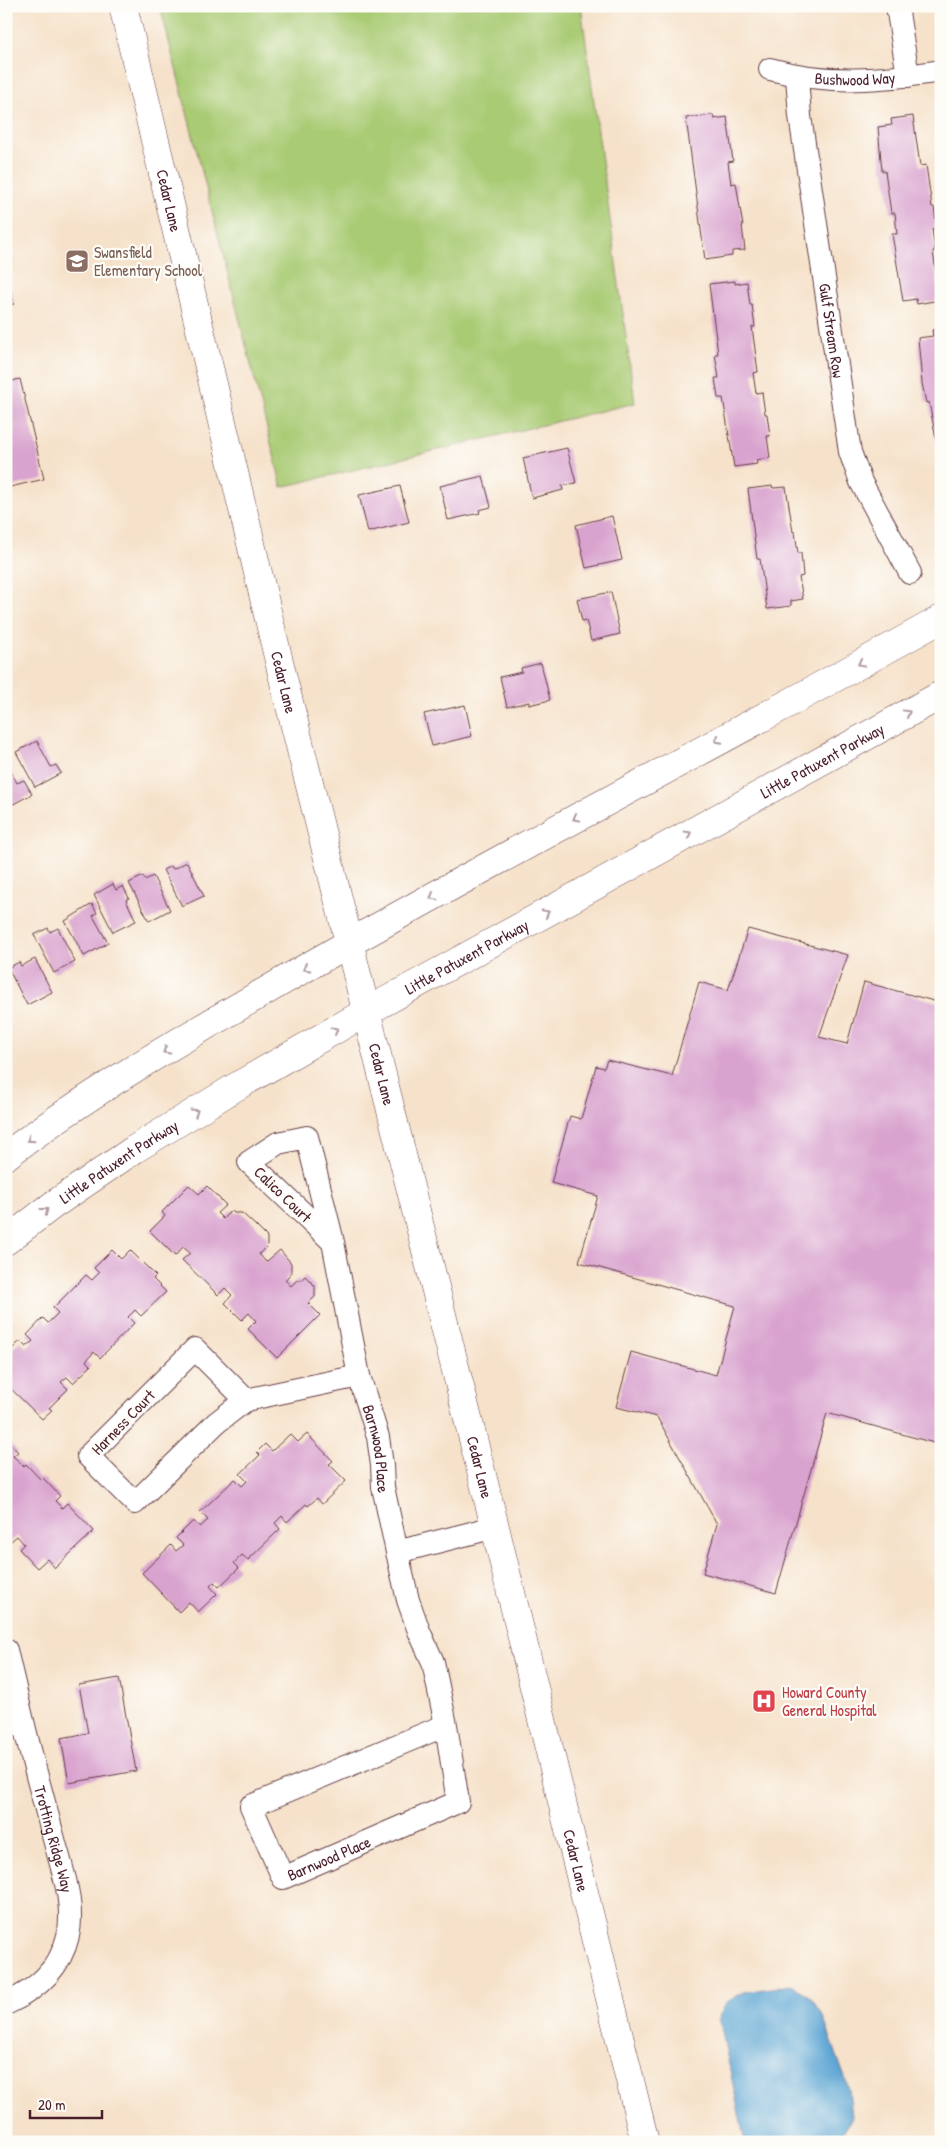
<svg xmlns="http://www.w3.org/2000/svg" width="947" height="2148" font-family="'Patrick Hand',sans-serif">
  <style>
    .green { fill: #a9cb73; stroke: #7a754f }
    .water { fill: #5da6d4; stroke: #546280 }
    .building { fill: #d9a3cf }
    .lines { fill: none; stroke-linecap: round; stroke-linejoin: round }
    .street-casing { stroke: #643c43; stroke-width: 24 }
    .secondary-casing { stroke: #643c43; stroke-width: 29 }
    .street { stroke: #fff; stroke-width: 22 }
    .secondary { stroke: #fff; stroke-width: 28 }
    .oneway { stroke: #ae9aa0 }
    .labels { text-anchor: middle; stroke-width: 4.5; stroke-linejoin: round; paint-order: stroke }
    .street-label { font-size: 16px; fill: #4a1f2b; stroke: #fdfcf7 }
    .education-label { font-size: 16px; fill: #785e54; stroke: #fdfcf7; text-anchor: start }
    .health-label { font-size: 16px; fill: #be3a42; stroke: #fdfcf7; text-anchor: start }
  </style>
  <rect width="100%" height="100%" fill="#fdfcf7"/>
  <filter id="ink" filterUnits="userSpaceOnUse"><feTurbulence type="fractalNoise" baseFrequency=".02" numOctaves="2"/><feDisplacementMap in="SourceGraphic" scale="10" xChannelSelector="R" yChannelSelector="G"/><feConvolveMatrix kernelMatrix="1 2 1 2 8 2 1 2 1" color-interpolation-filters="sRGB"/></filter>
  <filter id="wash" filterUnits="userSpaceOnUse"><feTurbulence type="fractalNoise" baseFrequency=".0096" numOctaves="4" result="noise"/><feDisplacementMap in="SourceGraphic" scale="20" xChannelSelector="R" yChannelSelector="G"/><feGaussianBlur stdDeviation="1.12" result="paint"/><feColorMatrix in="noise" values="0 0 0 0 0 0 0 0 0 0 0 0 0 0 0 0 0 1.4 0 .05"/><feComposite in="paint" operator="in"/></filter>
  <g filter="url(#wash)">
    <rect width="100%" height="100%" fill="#f6e2cb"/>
    <!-- green -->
    <polygon class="green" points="160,6 581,6 635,403 282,487"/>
    <!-- water -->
    <polygon class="water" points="791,1985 809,1995 822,2014 849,2089 852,2117 843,2132 803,2142 745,2142 719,2017 727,2002 744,1992"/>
    <g id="blocks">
      <!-- building -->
      <g class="building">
        <polygon points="713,115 714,119 727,117 733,161 728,162 731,184 736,183 743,226 742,226 745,250 732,251 732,256 705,260 686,118"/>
        <polygon points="913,116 920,166 926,165 932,207 934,207 937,229 932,229 935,250 933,251 940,300 917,304 916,299 903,301 892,234 897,234 895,213 891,213 885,171 882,171 878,127 892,125 891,119"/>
        <polygon points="6,274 14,304 6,306"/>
        <polygon points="735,281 735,284 747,282 750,305 752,305 755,327 752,327 758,372 753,373 756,393 762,392 765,414 767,414 770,436 767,436 770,458 756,460 757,464 734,467 723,398 718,398 715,378 719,378 715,354 718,354 709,284"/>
        <polygon points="941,329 941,461 940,461 929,402 926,403 922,383 918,338 933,336 932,330"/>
        <polygon points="6,378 8,382 20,379 44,479 6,488"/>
        <polygon points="567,448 576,483 562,486 563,490 532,498 523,458"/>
        <polygon points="483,476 491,507 479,510 480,513 448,520 440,486"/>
        <polygon points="400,486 409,522 368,532 359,495"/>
        <polygon points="772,486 773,488 786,487 793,532 795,532 798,553 801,553 803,576 799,577 803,599 791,601 791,606 767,609 760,559 757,559 748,489"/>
        <polygon points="612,516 622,560 586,568 576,525"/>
        <polygon points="611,592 620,634 591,641 586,620 582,621 577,599"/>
        <polygon points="541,663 550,700 529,705 529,702 507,707 500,677 522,672 521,668"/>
        <polygon points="465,705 472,736 432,746 424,714"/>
        <polygon points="37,741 51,767 56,765 61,773 35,787 16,752"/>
        <polygon points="6,763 17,783 24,780 32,794 6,808"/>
        <polygon points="187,862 204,896 182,906 163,870 171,866 173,869"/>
        <polygon points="143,876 145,880 153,876 170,910 149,921 129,883"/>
        <polygon points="113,884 116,890 123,886 129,898 126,900 136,921 113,932 94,895"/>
        <polygon points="92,904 97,913 93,916 108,943 84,956 65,921"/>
        <polygon points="48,928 50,932 58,928 75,962 54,973 34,935"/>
        <polygon points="748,929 848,955 819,1037 847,1044 864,982 941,1003 941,1445 827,1413 776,1593 703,1573 717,1524 657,1417 616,1407 631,1352 716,1375 735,1306 579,1262 598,1196 551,1183 570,1116 581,1119 596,1066 604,1068 607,1060 672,1076 699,982 728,990"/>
        <polygon points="35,959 52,992 27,1005 8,968 19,962 21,966"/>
        <polygon points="189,1185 199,1194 207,1186 226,1205 217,1213 223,1219 231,1210 234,1213 242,1213 256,1226 267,1237 267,1246 259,1254 266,1262 280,1250 291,1263 291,1273 285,1280 291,1286 298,1279 300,1281 305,1276 315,1286 315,1297 308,1303 320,1315 277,1358 248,1329 256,1321 249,1313 242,1320 225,1303 232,1295 225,1288 218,1295 182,1260 190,1253 183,1247 175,1256 150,1231 165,1216 162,1212"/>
        <polygon points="112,1250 121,1259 130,1250 156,1276 153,1279 166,1292 141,1316 135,1310 128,1317 134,1323 100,1358 94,1352 86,1361 91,1366 73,1383 67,1377 61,1382 68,1389 49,1408 52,1410 42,1419 6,1384 6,1355 20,1341 26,1347 33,1341 27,1335 43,1318 48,1323 58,1313 53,1308 86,1275 92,1280 99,1273 94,1268"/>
        <polygon points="290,1434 298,1442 307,1434 333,1461 329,1464 346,1481 322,1504 317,1498 308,1506 306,1504 287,1522 282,1516 275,1523 280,1529 248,1560 242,1555 234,1563 239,1568 219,1587 214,1582 210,1586 217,1594 198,1612 189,1602 179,1612 142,1573 171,1545 176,1551 183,1545 176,1538 193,1521 200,1527 208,1520 200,1512 235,1479 242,1486 247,1481 240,1474 260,1455 257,1452 265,1444 272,1451"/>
        <polygon points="6,1439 18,1452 13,1456 24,1466 26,1464 41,1480 43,1478 60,1496 55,1501 62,1508 67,1503 94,1531 55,1568 47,1559 37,1568 19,1549 24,1544 17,1536 10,1542 6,1538"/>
        <polygon points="119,1678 136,1771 69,1783 61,1738 88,1733 79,1685"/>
      </g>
    </g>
  </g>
  <g filter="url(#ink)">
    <use href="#blocks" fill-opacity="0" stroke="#643c43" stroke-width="1"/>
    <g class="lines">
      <!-- street casing -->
      <g class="street-casing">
        <g id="street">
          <polyline points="897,6 908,76"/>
          <path id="s1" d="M770,69C827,85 883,80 941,71"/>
          <path id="s2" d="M797,77L800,116L850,452L861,482L910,573"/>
          <path id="s3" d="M333,1242L249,1162L278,1143L307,1137L333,1242L359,1376L378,1437L382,1465L383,1487L397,1552L408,1600L419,1631L433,1662L446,1725L251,1806L283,1878L458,1802L446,1725"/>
          <polyline points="246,1400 195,1349 88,1456 135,1503 216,1423 246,1400 359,1376"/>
          <polyline points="397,1552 495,1527"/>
          <path id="s4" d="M6,1650C15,1688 24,1727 34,1765C41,1791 48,1817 55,1843C63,1872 75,1905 68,1936C60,1970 36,1990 6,2004"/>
        </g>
      </g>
      <!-- secondary casing -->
      <g class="secondary-casing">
        <g id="secondary">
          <path id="s5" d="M123,6L283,678L495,1527L645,2142"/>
          <path d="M6,1156C96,1087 197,1031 295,974C508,851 727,740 941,619"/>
          <path id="s6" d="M6,1241L53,1205L135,1149L234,1088L366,1012L941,695"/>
        </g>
      </g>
      <!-- street -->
      <use href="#street" class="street"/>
      <!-- secondary -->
      <use href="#secondary" class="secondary"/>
    </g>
    <!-- one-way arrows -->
    <defs><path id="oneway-chevron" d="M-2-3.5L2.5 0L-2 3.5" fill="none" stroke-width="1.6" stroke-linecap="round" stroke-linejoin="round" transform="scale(1.25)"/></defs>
    <g class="oneway">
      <use href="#oneway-chevron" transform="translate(861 663) rotate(152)"/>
      <use href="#oneway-chevron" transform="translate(907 713) rotate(-29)"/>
      <use href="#oneway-chevron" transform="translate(718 740) rotate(152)"/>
      <use href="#oneway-chevron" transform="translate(576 818) rotate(151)"/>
      <use href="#oneway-chevron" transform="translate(688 834) rotate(-29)"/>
      <use href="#oneway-chevron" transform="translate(433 897) rotate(151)"/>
      <use href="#oneway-chevron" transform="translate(546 913) rotate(-29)"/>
      <use href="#oneway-chevron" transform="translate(306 968) rotate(150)"/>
      <use href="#oneway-chevron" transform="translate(335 1030) rotate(-30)"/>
      <use href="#oneway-chevron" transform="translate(166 1051) rotate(149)"/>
      <use href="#oneway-chevron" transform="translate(195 1112) rotate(-32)"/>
      <use href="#oneway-chevron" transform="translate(30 1139) rotate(146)"/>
      <use href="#oneway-chevron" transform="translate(45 1211) rotate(-38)"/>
    </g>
  </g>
  <!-- icons -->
  <defs>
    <g id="school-square" transform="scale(1.25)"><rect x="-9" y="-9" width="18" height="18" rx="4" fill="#8d6e63" stroke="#fdfcf7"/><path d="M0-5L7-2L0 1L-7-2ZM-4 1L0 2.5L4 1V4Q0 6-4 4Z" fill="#fff"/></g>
    <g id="hospital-square" transform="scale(1.25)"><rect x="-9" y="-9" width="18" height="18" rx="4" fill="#e0444e" stroke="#fdfcf7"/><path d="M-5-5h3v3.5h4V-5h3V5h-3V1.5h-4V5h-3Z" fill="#fff"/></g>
  </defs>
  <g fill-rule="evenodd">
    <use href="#school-square" x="77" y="261"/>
    <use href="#hospital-square" x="764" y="1701"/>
  </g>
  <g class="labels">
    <!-- street labels -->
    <g class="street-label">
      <text dy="6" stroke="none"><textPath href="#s1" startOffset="86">Bushwood Way</textPath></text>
      <text dy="6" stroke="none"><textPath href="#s5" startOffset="200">Cedar Lane</textPath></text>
      <text dy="6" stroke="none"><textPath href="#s2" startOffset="256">Gulf Stream Row</textPath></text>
      <text dy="6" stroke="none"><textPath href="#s5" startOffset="695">Cedar Lane</textPath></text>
      <text dy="6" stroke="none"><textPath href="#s6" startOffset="948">Little Patuxent Parkway</textPath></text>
      <text dy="6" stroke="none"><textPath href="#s6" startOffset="542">Little Patuxent Parkway</textPath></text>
      <text dy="6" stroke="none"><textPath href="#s5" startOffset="1099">Cedar Lane</textPath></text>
      <text dy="6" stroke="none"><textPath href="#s6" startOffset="138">Little Patuxent Parkway</textPath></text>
      <text transform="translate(283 1194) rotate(44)" y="6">Calico Court</text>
      <text transform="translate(123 1422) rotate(-46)" y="6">Harness Court</text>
      <text dy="6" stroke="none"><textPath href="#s3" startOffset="500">Barnwood Place</textPath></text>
      <text dy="6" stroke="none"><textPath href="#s5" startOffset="1504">Cedar Lane</textPath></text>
      <text dy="6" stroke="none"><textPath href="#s4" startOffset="195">Trotting Ridge Way</textPath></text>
      <text dy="6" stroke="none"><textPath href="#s3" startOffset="1126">Barnwood Place</textPath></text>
      <text dy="6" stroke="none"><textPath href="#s5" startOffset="1909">Cedar Lane</textPath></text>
    </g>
    <!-- education labels -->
    <g class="education-label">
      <text x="94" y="258">Swansfield<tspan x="94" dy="18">Elementary School</tspan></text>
    </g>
    <!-- health labels -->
    <g class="health-label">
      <text x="782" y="1698">Howard County<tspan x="782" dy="18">General Hospital</tspan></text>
    </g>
  </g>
  <!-- margin -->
  <rect width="947" height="2148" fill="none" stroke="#fdfcf7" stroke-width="25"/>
  <!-- scale -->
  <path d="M30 2110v8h72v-8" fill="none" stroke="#4a1f2b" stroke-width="2.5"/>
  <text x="38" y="2110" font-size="15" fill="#4a1f2b" stroke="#fdfcf7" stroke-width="4" paint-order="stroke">20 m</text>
</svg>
